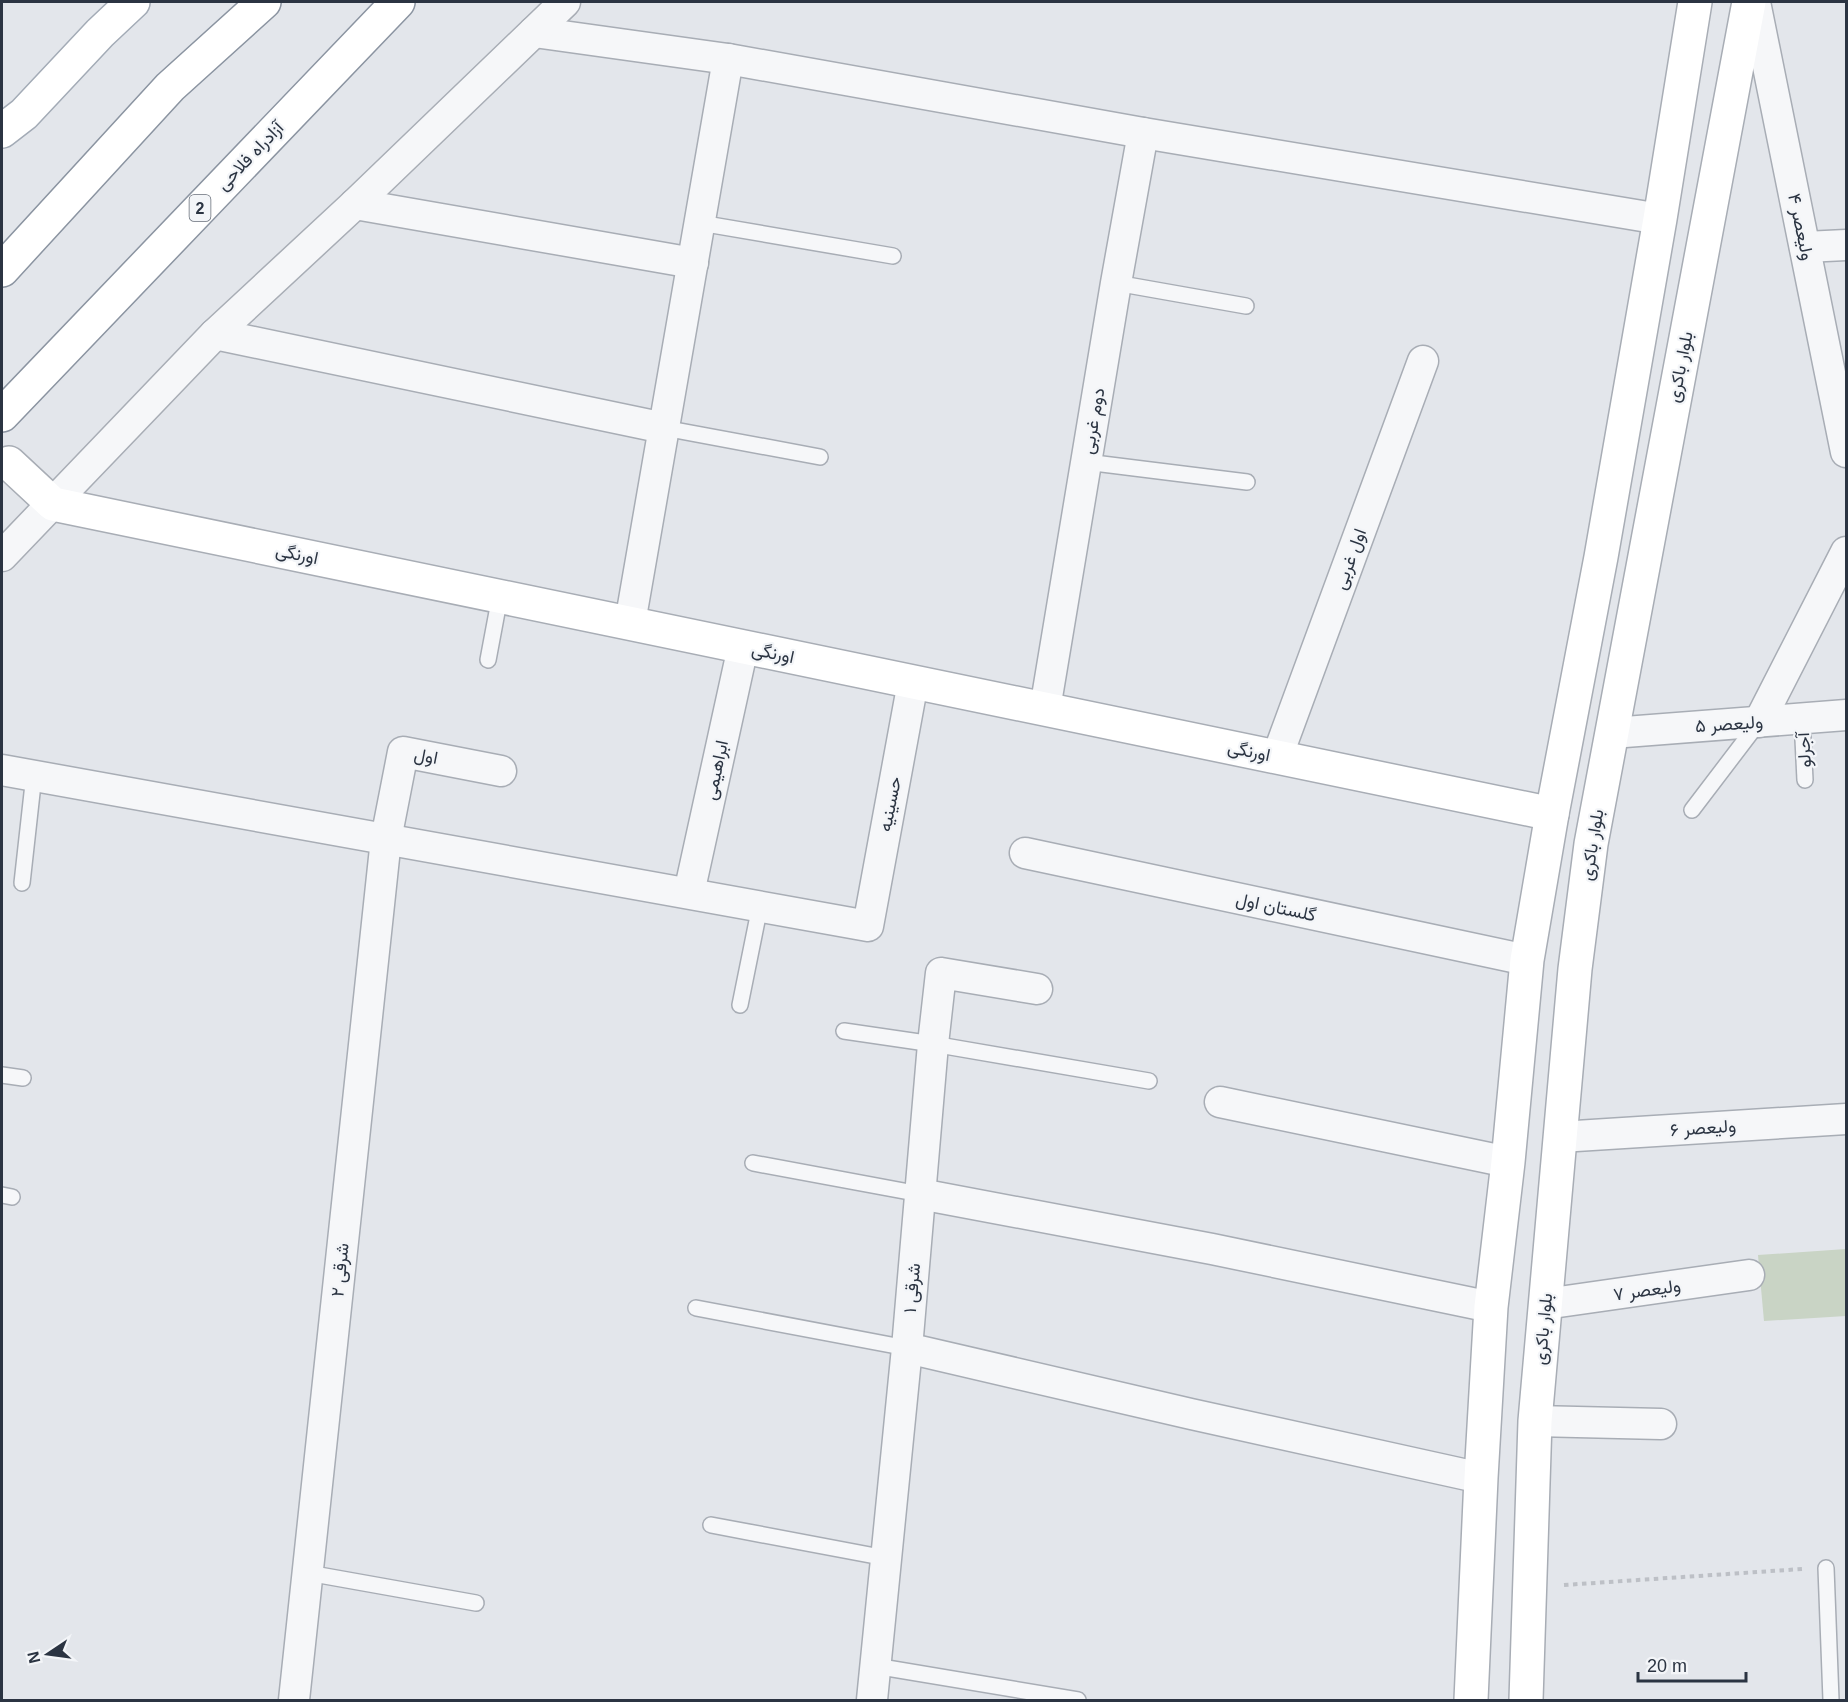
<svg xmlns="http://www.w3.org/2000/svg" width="1848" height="1702" font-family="Arial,Vazirmatn,sans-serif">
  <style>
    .green { fill: #c9d4c5 }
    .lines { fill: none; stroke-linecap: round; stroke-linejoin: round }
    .lane-casing { stroke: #a8adb5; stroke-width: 18 }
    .street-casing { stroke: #a8adb5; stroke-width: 33 }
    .secondary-casing { stroke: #a8adb5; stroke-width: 36 }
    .primary-casing { stroke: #a3abb6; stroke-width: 36 }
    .highway-casing { stroke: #8b94a1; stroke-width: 36 }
    .path { stroke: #bdc0c6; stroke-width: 4; stroke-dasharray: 4.5 4.5; stroke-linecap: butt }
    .lane { stroke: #f6f7f9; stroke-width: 15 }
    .street { stroke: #f6f7f9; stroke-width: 30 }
    .secondary { stroke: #fff; stroke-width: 33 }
    .primary { stroke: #fff; stroke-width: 33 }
    .highway { stroke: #fff; stroke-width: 33 }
    .labels { text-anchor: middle; stroke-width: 4.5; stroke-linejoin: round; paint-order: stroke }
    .shield { fill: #f3f5f8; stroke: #676e79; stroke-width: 1.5 }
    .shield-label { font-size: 16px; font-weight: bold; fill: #2b3442 }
    .street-label { font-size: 18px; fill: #2b3442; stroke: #f3f5f8 }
  </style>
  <rect width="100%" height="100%" fill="#e3e6eb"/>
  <!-- green -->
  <polygon class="green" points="1846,1249 1846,1316 1764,1321 1758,1255"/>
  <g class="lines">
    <!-- lane casing -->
    <g class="lane-casing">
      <g id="lane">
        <polyline points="700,223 893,256"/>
        <polyline points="1116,283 1246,306"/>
        <polyline points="664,428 820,457"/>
        <polyline points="1086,462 1247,482"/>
        <polyline points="488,660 500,596"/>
        <polyline points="1802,719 1805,780"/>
        <polyline points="1692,810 1759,722"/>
        <polyline points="22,883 34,775"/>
        <polyline points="740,1005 760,906"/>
        <polyline points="844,1031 933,1044 1149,1081"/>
        <polyline points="2,1075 23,1078"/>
        <polyline points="753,1163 920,1194"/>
        <polyline points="2,1195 12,1197"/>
        <polyline points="696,1308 907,1348"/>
        <polyline points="711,1525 886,1558"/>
        <polyline points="1826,1568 1831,1700"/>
        <polyline points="308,1573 476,1603"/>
        <polyline points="875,1666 1078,1700"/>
      </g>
    </g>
    <!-- street casing -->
    <g class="street-casing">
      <g id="street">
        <polyline points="1755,2 1846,452"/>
        <polyline points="534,32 728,59 1143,133 1660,219"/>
        <polyline points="355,204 693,263"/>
        <polyline points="1805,247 1846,245"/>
        <polyline points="215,334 664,428"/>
        <polyline points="2,556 215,334 355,204 565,2"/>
        <polyline points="630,623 728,59"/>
        <polyline points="1045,709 1116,283 1143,133"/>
        <polyline points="1759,722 1846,552"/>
        <polyline points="1612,733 1846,715"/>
        <polyline points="1277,757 1423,361"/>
        <polyline points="2,770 868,926 913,682"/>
        <polyline points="1025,853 1527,960"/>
        <polyline points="689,893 743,647"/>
        <polyline points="1220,1102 1508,1162"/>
        <polyline points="1560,1137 1846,1119"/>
        <polyline points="920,1194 1212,1249 1491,1307"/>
        <polyline points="1545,1304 1749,1275"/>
        <polyline points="907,1348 1191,1414 1481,1478"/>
        <polyline points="1535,1421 1661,1424"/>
        <polyline points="294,1700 386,839 403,752 501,771"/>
        <polyline points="872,1700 907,1348 933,1044 941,973 1037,989"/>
      </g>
    </g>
    <!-- secondary casing -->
    <g class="secondary-casing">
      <g id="secondary">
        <polyline points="9,463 53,504 1552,814"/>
        <polyline points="1471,1700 1481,1478 1491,1307 1508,1162 1527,960 1552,814 1601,557 1660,219 1695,2"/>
        <polyline points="1526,1700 1535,1421 1575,969 1591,844 1749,2"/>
      </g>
    </g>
    <!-- primary casing -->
    <g class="primary-casing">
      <polyline id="primary" points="2,131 24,114 100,33 133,2"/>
    </g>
    <!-- highway casing -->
    <g class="highway-casing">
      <g id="highway">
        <polyline points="2,270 170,87 264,2"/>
        <polyline points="2,415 398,2"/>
      </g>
    </g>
    <!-- path -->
    <polyline class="path" points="1564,1585 1802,1569"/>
    <!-- lane -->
    <use href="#lane" class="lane"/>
    <!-- street -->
    <use href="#street" class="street"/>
    <!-- secondary -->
    <use href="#secondary" class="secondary"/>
    <!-- primary -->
    <use href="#primary" class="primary"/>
    <!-- highway -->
    <use href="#highway" class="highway"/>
  </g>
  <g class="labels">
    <!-- shield labels -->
    <rect class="shield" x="189.5" y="195" width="21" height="26" rx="4.5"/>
    <g class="shield-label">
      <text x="200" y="214">2</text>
    </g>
    <!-- street labels -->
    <g class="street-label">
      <text transform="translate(250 156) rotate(-46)" y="6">آزادراه فلاحی</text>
      <text transform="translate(1801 227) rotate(78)" y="6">ولیعصر ۴</text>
      <text transform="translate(1680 367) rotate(-79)" y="6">بلوار باکری</text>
      <text transform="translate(1093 421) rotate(-80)" y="6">دوم غربی</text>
      <text transform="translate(297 554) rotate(12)" y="6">اورنگی</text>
      <text transform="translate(1350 559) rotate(-70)" y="6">اول غربی</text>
      <text transform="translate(773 653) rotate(12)" y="6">اورنگی</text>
      <text transform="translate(1729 724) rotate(-4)" y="6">ولیعصر ۵</text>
      <text transform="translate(1804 750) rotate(-93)" y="6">آجرلو</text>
      <text transform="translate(1249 751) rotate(12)" y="6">اورنگی</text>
      <text transform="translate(426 756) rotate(11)" y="6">اول</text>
      <text transform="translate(716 770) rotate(-78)" y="6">ابراهیمی</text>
      <text transform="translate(890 804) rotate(-79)" y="6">حسینیه</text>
      <text transform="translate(1592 845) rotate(-81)" y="6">بلوار باکری</text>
      <text transform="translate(1276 907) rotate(12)" y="6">گلستان اول</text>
      <text transform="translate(1703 1128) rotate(-4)" y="6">ولیعصر ۶</text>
      <text transform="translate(340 1270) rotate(-84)" y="6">۲ شرقی</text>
      <text transform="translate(912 1288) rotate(-85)" y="6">۱ شرقی</text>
      <text transform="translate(1647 1290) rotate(-8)" y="6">ولیعصر ۷</text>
      <text transform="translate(1543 1329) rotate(-85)" y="6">بلوار باکری</text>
    </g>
  </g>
  <!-- border -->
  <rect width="1848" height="1702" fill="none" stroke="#2b3442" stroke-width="6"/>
  <!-- north arrow -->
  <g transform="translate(48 1654) rotate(257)" stroke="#f3f5f8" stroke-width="4.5" paint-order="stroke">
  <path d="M0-4.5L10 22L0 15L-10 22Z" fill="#2b3442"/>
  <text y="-9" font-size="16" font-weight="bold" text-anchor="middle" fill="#2b3442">N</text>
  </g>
  <!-- scale -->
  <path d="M1638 1672v9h108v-9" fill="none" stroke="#2b3442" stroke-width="3"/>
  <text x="1647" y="1672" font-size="18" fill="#2b3442" stroke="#f3f5f8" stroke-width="4.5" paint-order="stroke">20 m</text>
</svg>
